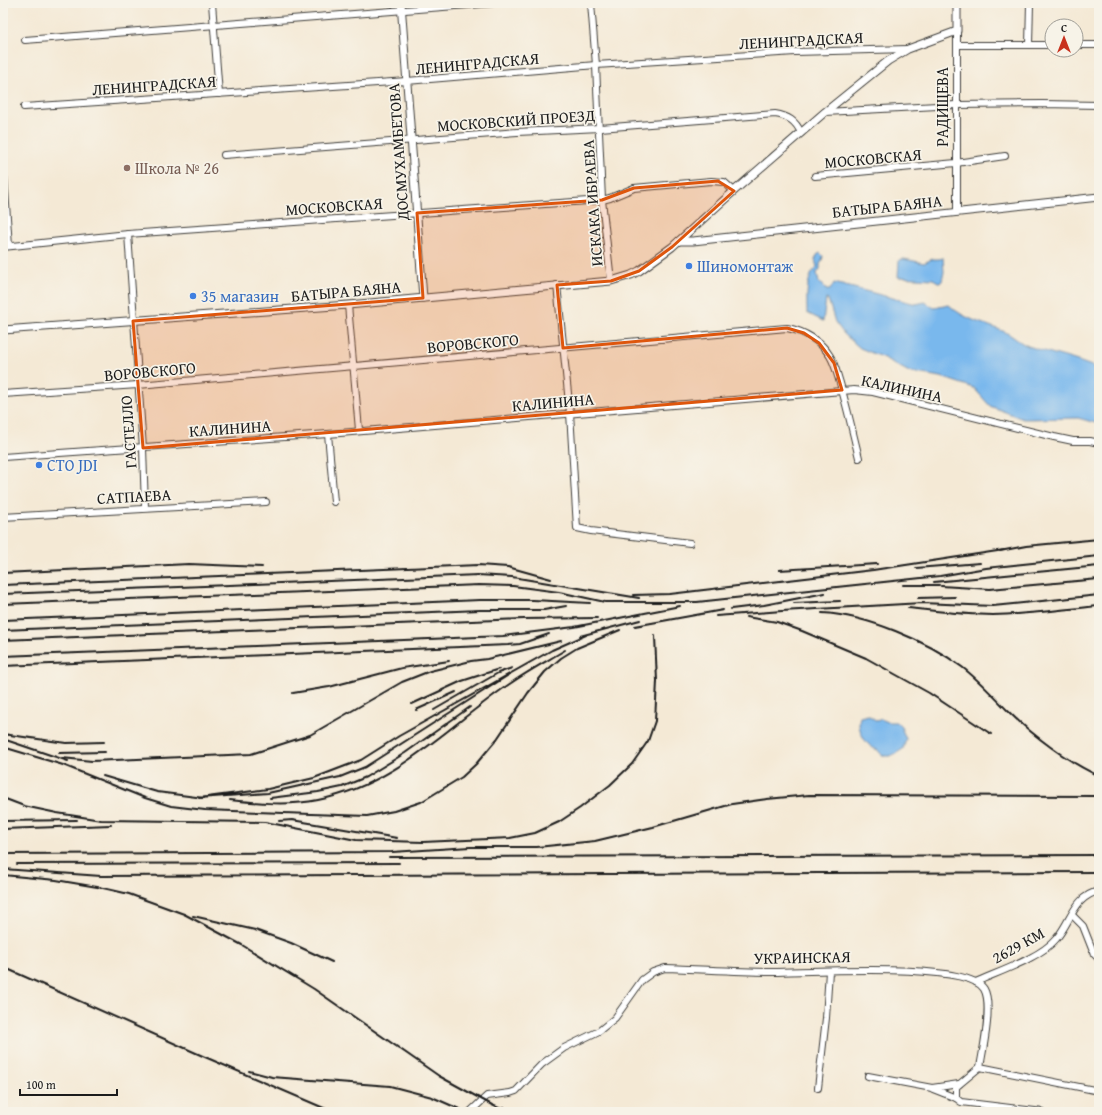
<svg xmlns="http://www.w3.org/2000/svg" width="1102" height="1115" font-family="'Gentium Book Plus',serif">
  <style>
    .water { fill: #79b8ed; stroke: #4a6a84 }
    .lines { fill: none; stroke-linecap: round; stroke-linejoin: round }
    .minor-casing { stroke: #3c3b38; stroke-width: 8 }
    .tertiary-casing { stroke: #3c3b38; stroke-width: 9 }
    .minor { stroke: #fff; stroke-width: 6 }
    .tertiary { stroke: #fff; stroke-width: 7 }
    .rail { stroke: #1c1c1c; stroke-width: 2 }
    .marked { fill: #de560d; fill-opacity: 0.2; stroke: #de560d; stroke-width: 3; stroke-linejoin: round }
    .education-dot { fill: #8d6e63; stroke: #f7f3e8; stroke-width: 1.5 }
    .shop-dot { fill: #3f7fe0; stroke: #f7f3e8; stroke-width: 1.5 }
    .labels { text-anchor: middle; stroke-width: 3.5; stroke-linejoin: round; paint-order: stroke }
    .street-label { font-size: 16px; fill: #1c1c1c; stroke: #f7f3e8 }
    .education-label { font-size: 16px; fill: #785e54; stroke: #f7f3e8; text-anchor: start }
    .shop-label { font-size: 16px; fill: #366cbe; stroke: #f7f3e8; text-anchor: start }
  </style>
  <rect width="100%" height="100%" fill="#f7f3e8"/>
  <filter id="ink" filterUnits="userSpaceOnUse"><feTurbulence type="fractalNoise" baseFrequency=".025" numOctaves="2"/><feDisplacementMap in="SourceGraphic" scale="8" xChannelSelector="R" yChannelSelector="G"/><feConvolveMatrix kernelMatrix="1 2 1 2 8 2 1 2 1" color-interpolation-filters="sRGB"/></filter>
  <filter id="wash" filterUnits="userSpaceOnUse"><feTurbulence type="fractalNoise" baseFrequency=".012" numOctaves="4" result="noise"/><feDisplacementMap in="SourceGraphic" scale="16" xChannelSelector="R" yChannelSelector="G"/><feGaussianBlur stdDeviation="0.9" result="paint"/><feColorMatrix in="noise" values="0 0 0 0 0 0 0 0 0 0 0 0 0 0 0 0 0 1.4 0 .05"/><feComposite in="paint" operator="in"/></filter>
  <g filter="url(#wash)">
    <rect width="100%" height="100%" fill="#f4e9d5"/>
    <!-- water -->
    <g class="water">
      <path d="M820,253L823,256L822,261L820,264V269L817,273L819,283L823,285L826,290H830L834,283L916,304L925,302L934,308L949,305C966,321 985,323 1005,332C1013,336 1020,343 1028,346C1052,354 1076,359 1099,369V424L1078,418L1023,419L990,406L974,388L941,377L909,372L884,358L860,348L844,334L835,322L828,299H826L823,321L807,313C807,298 805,278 817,267L815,260L817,255Z"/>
      <polygon points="943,258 944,272 942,281 940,283 933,279 898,277 899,260 904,259 924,263 932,259 939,259"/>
      <path d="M868,715L877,721L881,719L888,722H896L901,727L906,739L903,749C894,755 884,761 878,750C866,747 856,729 860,717Z"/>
    </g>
  </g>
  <g filter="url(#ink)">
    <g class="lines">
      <!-- minor casing -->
      <g class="minor-casing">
        <g id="minor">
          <polyline points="212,3 219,94"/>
          <polyline points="591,3 596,65 602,200 611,281"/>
          <polyline points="957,31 957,212"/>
          <polyline points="25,40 494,3"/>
          <polyline points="957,45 1052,45"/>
          <polyline points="1029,45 1030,3"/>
          <polyline points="1076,45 1099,45"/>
          <polyline points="24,107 407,81 596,65 795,52 908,49"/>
          <polyline points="825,112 956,105 1042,104 1099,105"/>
          <path d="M224,155L517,132L600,128L775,114C788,116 796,121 801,133"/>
          <polyline points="3,162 9,246"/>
          <polyline points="815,176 956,163 1005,156"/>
          <polyline points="128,234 143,448 145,508"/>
          <polyline points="3,247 128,234 602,200 610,198 634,188 711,181 724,182 734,191"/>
          <polyline points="557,285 570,413 577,528 591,531 690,543"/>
          <polyline points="348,305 359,430"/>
          <path d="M3,394L138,385L787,328C804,331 821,341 830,356C835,364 837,374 840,383C847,407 853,433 859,458"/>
          <polyline points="328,434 334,502"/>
          <polyline points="3,457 328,434 854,390 873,392 1054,437 1073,441 1090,441 1099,443"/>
          <polyline points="3,517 266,502"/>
          <polyline points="1072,915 1083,926 1094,954 1099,959"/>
          <path d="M976,982C998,972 1040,958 1056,939C1071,922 1074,896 1099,891"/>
          <polyline points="980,1067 956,1087 956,1098 961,1102 1043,1112"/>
          <polyline points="868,1076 932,1088 959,1084"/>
          <polyline points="818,1088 826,1018 829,971"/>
          <polyline points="933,1089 956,1098"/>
          <path d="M470,1112L487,1096L510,1093L516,1091L542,1064L564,1048L599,1031L615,1018L642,980L653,972L665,968C701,969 737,972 774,972C808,972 968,961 984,989C993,1004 983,1050 980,1067L1099,1091"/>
        </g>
      </g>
      <!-- tertiary casing -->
      <g class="tertiary-casing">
        <g id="tertiary">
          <polyline points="401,3 423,298"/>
          <polyline points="679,241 693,241 1099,197"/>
          <polyline points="3,330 348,305 611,281 631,275 639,271 672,247 734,191 825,112 888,61 908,49 957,31 957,3"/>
        </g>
      </g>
      <!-- minor -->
      <use href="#minor" class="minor"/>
      <!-- tertiary -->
      <use href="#tertiary" class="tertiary"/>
      <!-- rail -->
      <g class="rail">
        <polyline points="1000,551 1026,546 1099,539"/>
        <polyline points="916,568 980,563"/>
        <polyline points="779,570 877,564"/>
        <polyline points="3,573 189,564 262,567"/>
        <polyline points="934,582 1099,566"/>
        <polyline points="3,585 478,565 508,567 551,579"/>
        <polyline points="903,585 939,585"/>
        <polyline points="941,586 990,589 1099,579"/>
        <polyline points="3,594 478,575 512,577 639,598"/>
        <polyline points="633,595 670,594 873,570 1004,550"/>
        <polyline points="918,598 955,597"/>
        <polyline points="794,603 840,601"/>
        <polyline points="3,604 479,585 513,586 559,592 605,602 697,602 940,576 986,568 1099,556"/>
        <path d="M908,608C936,611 964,615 993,615C1028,615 1064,609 1099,606"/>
        <polyline points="731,609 764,605 825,593"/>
        <path d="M822,613C866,615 927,641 962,667C979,680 993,696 1008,711C1032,735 1068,762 1099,776"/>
        <polyline points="716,616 782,611 922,603 993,606 1099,595"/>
        <polyline points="746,617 777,622 802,631 866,658 929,693 991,734"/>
        <polyline points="3,620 480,600 533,600 590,603"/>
        <polyline points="635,626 723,610"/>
        <polyline points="3,630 480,610 544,610 566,606"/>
        <polyline points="580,636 640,620"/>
        <polyline points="3,640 524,619 597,618"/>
        <polyline points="3,656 503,636 574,627 680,606"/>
        <polyline points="3,666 508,645 520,644 549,634"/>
        <polyline points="507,676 365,767 340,777 268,793 199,798 268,789 314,778 361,760 399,736 552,650 586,635"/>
        <polyline points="293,693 329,687 402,668 449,661"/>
        <polyline points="412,704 462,681 499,669"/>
        <polyline points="416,710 456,692"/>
        <polyline points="434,710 498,673 512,668"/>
        <polyline points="3,734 66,743 104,742"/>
        <polyline points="3,739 68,761"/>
        <polyline points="3,747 63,765 145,798 171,806 205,810 367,816 394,811 421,802 462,777 476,764 497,739 528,693 545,672 561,658 577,648 620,630"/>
        <polyline points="59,753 105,752"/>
        <polyline points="62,758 92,761 251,754 310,735 402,682 430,671 471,661 487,659 561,641"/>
        <polyline points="103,776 157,792 204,798"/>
        <polyline points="3,798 24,806 57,813 101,820 265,822 356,840 423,842 510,838 535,833 559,822 580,808 610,785 632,764 648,741 655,721 657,681 655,636"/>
        <polyline points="270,798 318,792 342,787 366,777 405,753 470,707"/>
        <path d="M230,800C259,803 289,806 318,800C397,785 447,726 511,683C528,671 547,661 565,650"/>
        <polyline points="3,821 77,820"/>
        <polyline points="279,821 292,820 397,838"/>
        <polyline points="3,829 111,825"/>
        <polyline points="3,854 392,852 470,847 537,847 595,841 653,827 732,804 767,799 809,795 1099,796"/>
        <polyline points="389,857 1099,855"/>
        <polyline points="17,864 399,863"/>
        <polyline points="3,869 101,876 1099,872"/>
        <polyline points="3,875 56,880 103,888 129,894 184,914 242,945 314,989 439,1076 492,1105 508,1112"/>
        <polyline points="193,916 255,930 291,943 332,962"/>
        <polyline points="3,967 205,1057 333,1112"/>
        <polyline points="249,1071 272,1077 390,1086 432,1097 466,1112"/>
        <polyline points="504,1108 520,1112"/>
      </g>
    </g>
  </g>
  <!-- marked area -->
  <path class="marked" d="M718,181L734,191L672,247L639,271L611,281L557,285L563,348L787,328L804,333L819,343L834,363L842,390L143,448L133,321L423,298L417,213L602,200L634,188Z"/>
  <!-- markers -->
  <circle class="education-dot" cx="127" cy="168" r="4"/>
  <g class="shop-dot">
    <circle cx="689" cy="266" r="4"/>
    <circle cx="193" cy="296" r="4"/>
    <circle cx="39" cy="465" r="4"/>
  </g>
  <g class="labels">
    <!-- street labels -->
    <g class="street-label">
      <text transform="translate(801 40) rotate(-3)" y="6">ЛЕНИНГРАДСКАЯ</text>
      <text transform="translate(477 63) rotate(-5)" y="6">ЛЕНИНГРАДСКАЯ</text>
      <text transform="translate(154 85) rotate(-4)" y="6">ЛЕНИНГРАДСКАЯ</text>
      <text transform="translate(942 107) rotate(-90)" y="6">РАДИЩЕВА</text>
      <text transform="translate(516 120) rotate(-4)" y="6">МОСКОВСКИЙ ПРОЕЗД</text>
      <text transform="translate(398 152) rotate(-94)" y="6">ДОСМУХАМБЕТОВА</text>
      <text transform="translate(873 158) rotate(-5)" y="6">МОСКОВСКАЯ</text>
      <text transform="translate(592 203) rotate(-94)" y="6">ИСКАКА ИБРАЕВА</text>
      <text transform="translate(334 206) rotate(-4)" y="6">МОСКОВСКАЯ</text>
      <text transform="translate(887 206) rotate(-6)" y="6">БАТЫРА БАЯНА</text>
      <text transform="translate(346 291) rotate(-5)" y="6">БАТЫРА БАЯНА</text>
      <text transform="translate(473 343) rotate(-5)" y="6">ВОРОВСКОГО</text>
      <text transform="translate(150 371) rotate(-5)" y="6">ВОРОВСКОГО</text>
      <text transform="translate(902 388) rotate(12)" y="6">КАЛИНИНА</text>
      <text transform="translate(553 402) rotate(-5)" y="6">КАЛИНИНА</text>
      <text transform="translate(230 428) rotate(-4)" y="6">КАЛИНИНА</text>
      <text transform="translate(128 432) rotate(-94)" y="6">ГАСТЕЛЛО</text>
      <text transform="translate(134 496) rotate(-3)" y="6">САТПАЕВА</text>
      <text transform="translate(1018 945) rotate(-29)" y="6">2629 КМ</text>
      <text transform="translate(802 957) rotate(-1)" y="6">УКРАИНСКАЯ</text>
    </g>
    <!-- education labels -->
    <g class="education-label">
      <text x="135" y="174">Школа № 26</text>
    </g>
    <!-- shop labels -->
    <g class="shop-label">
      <text x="697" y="272">Шиномонтаж</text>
      <text x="201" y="302">35 магазин</text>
      <text x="47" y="471">СТО JDI</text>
    </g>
  </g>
  <!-- margin -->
  <rect width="1102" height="1115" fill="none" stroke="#f7f3e8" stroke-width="16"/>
  <!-- north arrow -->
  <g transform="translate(1064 38)"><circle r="19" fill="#f7f3e8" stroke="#9f9d96"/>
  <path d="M0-3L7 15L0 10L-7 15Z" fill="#c8321e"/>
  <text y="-6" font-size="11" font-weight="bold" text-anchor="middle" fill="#1c1c1c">С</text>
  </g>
  <!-- scale -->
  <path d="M20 1089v6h97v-6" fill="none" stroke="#1c1c1c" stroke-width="2"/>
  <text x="26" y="1089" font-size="12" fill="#1c1c1c" stroke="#f7f3e8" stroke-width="3" paint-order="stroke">100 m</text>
</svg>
